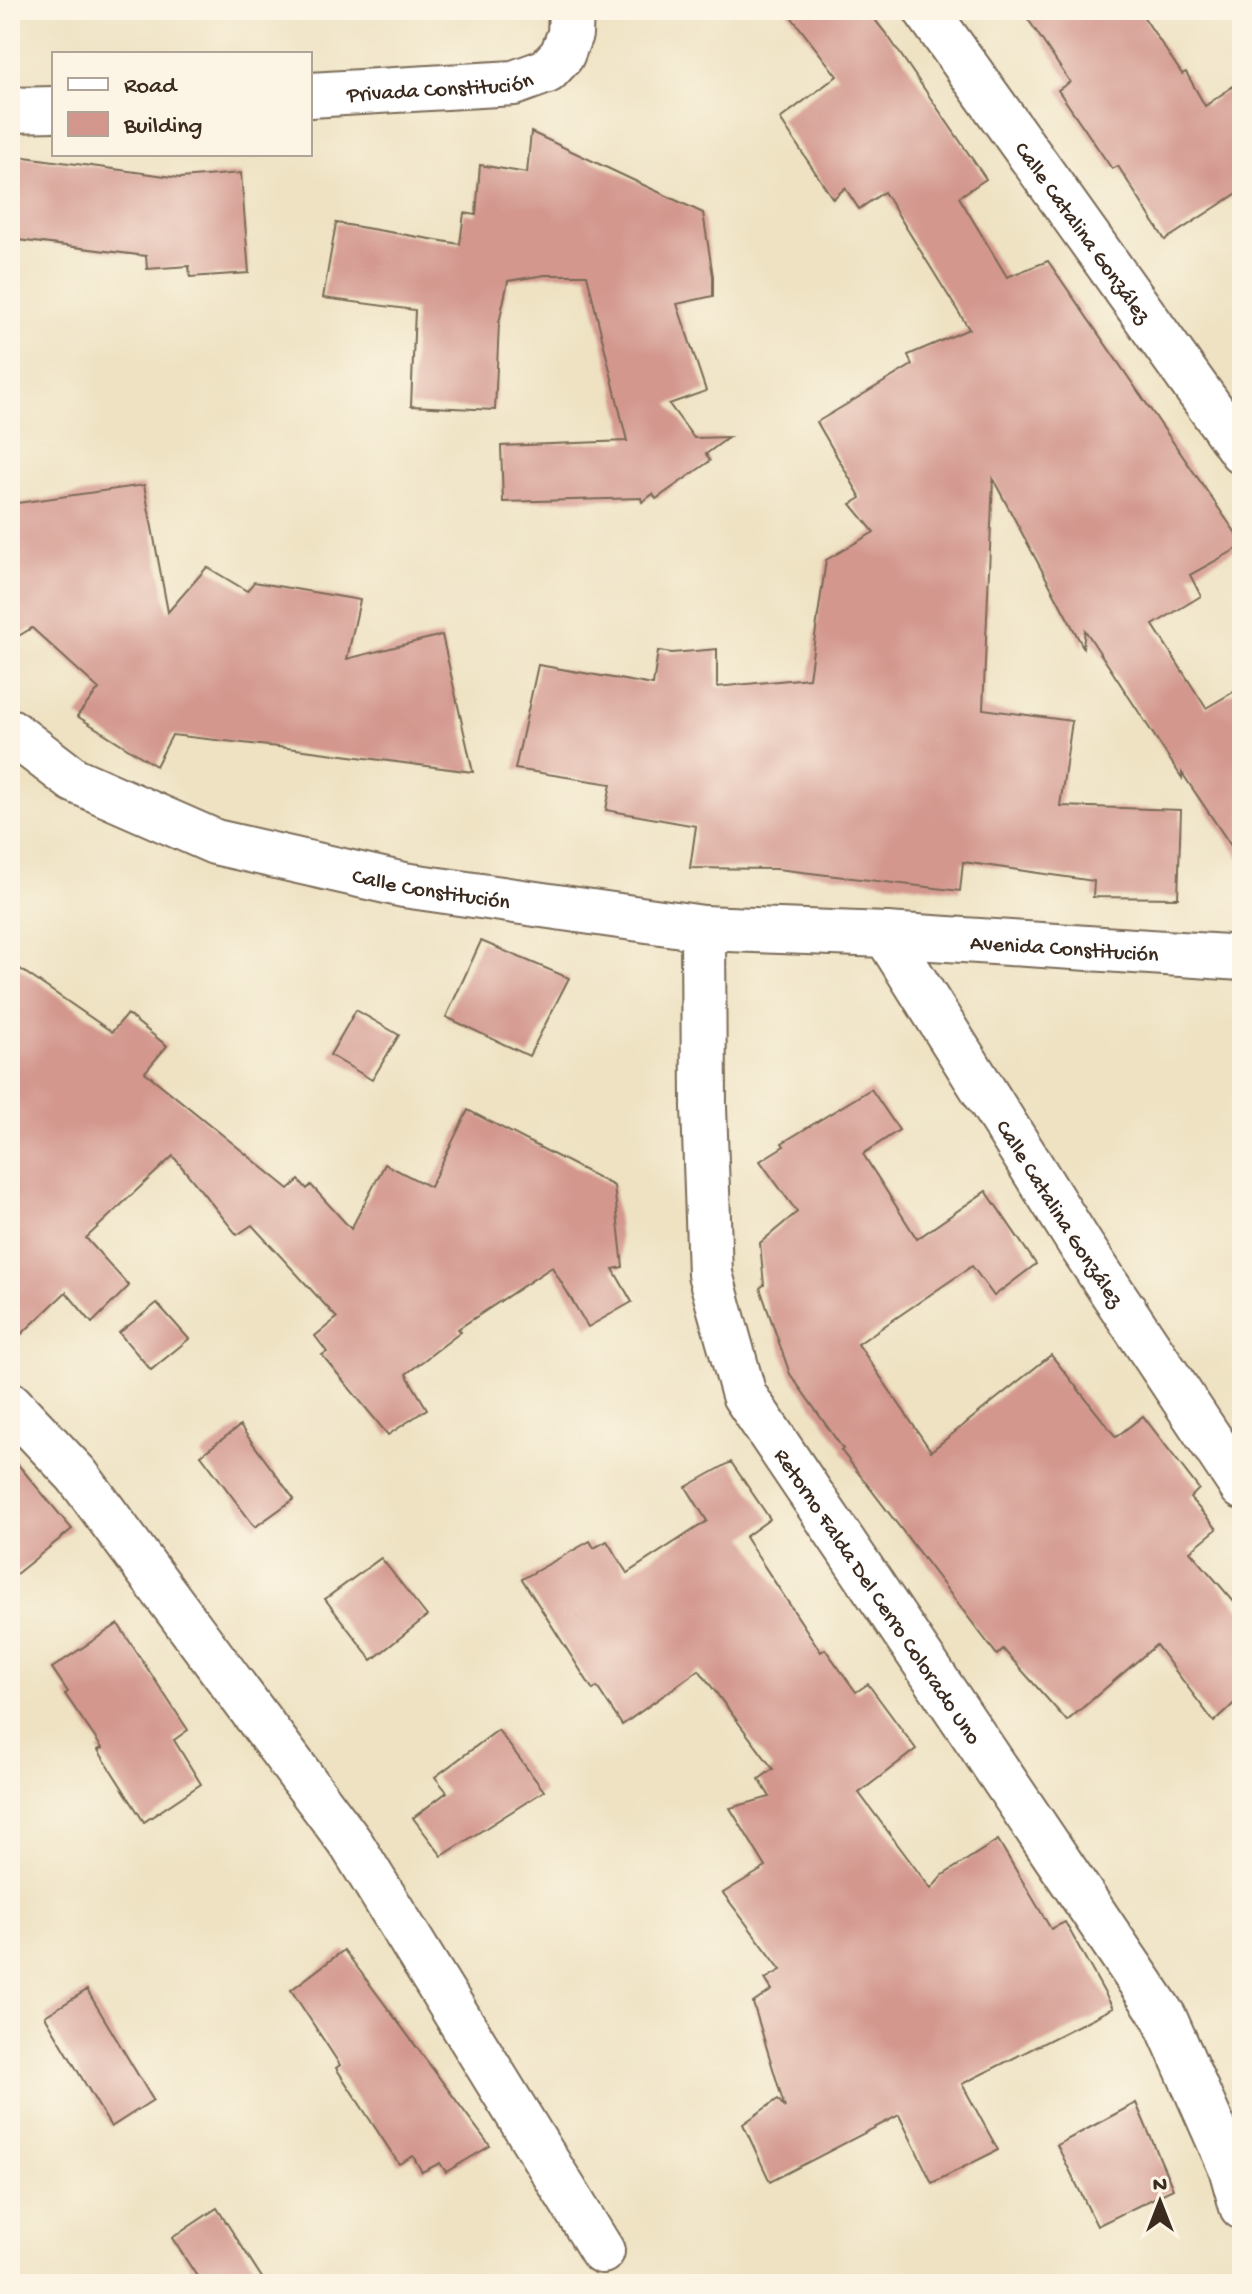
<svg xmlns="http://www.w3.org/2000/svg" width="1252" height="2294" font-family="'Gochi Hand',sans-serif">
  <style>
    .building { fill: #d3978e }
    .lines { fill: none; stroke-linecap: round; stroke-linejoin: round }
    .street-casing { stroke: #7a6a57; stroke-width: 48 }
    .secondary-casing { stroke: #7a6a57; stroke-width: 48 }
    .street { stroke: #fff; stroke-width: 44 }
    .secondary { stroke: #fff; stroke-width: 44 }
    .labels { text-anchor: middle; stroke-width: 7; stroke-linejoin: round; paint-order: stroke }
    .street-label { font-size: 22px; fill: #3b2a1e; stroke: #fcf5e5 }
  </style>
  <rect width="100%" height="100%" fill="#fcf5e5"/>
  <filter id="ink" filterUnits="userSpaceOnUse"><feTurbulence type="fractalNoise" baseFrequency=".0125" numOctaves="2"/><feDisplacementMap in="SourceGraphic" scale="16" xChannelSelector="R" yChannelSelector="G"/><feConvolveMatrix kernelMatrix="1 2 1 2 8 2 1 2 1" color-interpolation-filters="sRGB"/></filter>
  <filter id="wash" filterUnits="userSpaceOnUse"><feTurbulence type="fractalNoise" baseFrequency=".006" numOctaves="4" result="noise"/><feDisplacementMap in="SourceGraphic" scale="32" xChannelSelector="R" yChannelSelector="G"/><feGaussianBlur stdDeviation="1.8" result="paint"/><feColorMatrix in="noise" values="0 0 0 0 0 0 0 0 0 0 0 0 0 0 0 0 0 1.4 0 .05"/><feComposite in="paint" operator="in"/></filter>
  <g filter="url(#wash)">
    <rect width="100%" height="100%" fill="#eee2c2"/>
    <g id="blocks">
      <!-- building -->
      <g class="building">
        <polygon points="786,10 867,10 888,36 986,179 959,197 1007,277 1048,261 1242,542 1242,546 1190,575 1201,596 1153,625 1206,708 1242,687 1242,862 1182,773 1182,778 1085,630 1083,647 993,479 983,709 1072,721 1060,806 1181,810 1178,898 1093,897 1094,881 963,862 960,891 777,869 690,868 696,826 606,810 611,784 515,769 538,665 653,685 658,651 672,653 717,649 717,687 809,678 826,560 874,532 851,504 861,498 817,422 912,365 908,355 969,329 884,192 859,209 845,188 833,199 780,119 837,76"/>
        <polygon points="1022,10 1139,10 1182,74 1186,72 1205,106 1242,80 1242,190 1165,240 1118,166 1112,169 1058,90 1070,82"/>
        <polygon points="531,132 703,213 713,276 713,296 677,304 706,391 669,404 694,438 729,437 706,454 710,461 656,499 653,494 642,502 641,498 503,502 501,446 627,441 587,275 545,275 508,281 499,323 495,410 411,406 415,310 323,298 336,223 460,244 464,213 476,215 480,165 527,173"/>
        <polygon points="10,155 180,178 241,173 249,273 190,277 189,266 147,269 146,256 10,239"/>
        <polygon points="144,485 168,612 207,567 247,591 254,582 360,600 347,659 442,635 473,772 304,750 172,735 156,766 77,716 99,689 32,628 10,641 10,504"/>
        <polygon points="481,941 569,978 529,1056 446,1017"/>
        <polygon points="10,962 112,1032 127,1014 167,1046 145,1072 289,1189 299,1180 307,1189 311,1185 351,1229 385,1164 430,1187 468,1110 614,1186 623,1267 613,1269 632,1302 588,1327 552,1267 458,1329 461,1332 406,1374 427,1409 388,1435 322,1355 327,1352 315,1336 337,1318 252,1225 237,1235 173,1156 86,1238 129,1286 92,1323 66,1292 10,1345"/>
        <polygon points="356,1010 399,1035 372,1080 330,1055"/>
        <polygon points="871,1089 899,1130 863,1154 917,1239 986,1191 1036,1264 994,1296 972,1266 858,1344 931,1451 1051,1355 1116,1437 1143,1416 1199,1489 1190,1498 1217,1529 1190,1551 1242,1611 1242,1696 1214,1722 1156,1645 1067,1721 1003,1649 997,1655 841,1450 843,1449 790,1374 760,1288 764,1285 760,1243 797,1212 760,1161 784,1146 782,1143"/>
        <polygon points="157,1303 189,1339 151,1370 119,1333"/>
        <polygon points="240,1426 294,1499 255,1527 201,1455"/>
        <polygon points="10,1455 72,1529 10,1579"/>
        <polygon points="731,1462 770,1519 745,1537 821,1652 825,1649 856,1692 868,1684 916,1749 859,1793 931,1889 943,1875 998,1840 1051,1929 1065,1922 1113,2008 962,2084 998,2150 932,2183 899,2115 770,2182 743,2124 778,2099 785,2108 753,2003 772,1990 765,1979 781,1970 723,1893 766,1867 730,1808 770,1797 759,1779 773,1769 699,1670 622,1725 597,1687 593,1690 522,1579 590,1541 594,1548 607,1541 627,1573 707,1521 686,1487"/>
        <polygon points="381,1558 427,1616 372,1660 325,1599"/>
        <polygon points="118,1624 188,1730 174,1740 201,1784 144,1822 98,1750 102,1748 65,1694 68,1692 52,1668"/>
        <polygon points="498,1730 544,1791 442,1856 413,1818 447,1792 435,1777"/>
        <polygon points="344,1950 363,1975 490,2146 446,2172 440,2163 422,2172 413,2156 399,2164 336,2068 340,2065 291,1990"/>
        <polygon points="87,1990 153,2100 111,2127 45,2016"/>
        <polygon points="1136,2103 1173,2189 1097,2226 1057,2145"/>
        <polygon points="217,2208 266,2284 202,2284 172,2238"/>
      </g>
    </g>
  </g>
  <g filter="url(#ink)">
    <use href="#blocks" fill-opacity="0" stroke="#7a6a57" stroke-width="2"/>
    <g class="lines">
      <!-- street casing -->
      <g class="street-casing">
        <g id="street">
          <path id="s1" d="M926,10L1242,452"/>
          <path id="s2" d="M310,95L514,83L547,71L562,55L570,34L571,10"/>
          <polyline points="10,110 54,109"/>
          <path id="s3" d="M10,731L74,780L215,842L404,885L703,928L704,1107L710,1274L744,1395L1164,2017L1231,2168L1242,2207"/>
          <path id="s4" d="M886,935L1082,1247L1242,1487"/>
          <polyline points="10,1404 77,1475 352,1845 602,2251"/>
        </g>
      </g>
      <!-- secondary casing -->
      <g class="secondary-casing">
        <g id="secondary">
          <path id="s5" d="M703,928L886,935L1242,958"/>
        </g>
      </g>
      <!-- street -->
      <use href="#street" class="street"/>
      <!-- secondary -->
      <use href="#secondary" class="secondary"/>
    </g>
  </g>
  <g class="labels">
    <!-- street labels -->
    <g class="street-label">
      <text dy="8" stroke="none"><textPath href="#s2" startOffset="130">Privada Constitución</textPath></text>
      <text dy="8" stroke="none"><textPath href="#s1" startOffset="272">Calle Catalina González</textPath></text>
      <text dy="8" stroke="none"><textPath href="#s3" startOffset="456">Calle Constitución</textPath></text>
      <text dy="8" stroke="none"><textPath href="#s5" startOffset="362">Avenida Constitución</textPath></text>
      <text dy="8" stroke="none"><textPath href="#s4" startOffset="328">Calle Catalina González</textPath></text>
      <text dy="8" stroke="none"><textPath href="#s3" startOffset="1444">Retorno Falda Del Cerro Colorado Uno</textPath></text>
    </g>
  </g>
  <!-- margin -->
  <rect width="1252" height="2294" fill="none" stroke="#fcf5e5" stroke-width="40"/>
  <!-- legend -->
  <rect x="52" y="52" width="260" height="104" fill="#fcf5e5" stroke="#afa495" stroke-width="2"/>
  <rect x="68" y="78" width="40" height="12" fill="#ffffff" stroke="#afa495" stroke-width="2"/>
  <text x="124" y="92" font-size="24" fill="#3b2a1e">Road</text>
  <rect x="68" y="112" width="40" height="24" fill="#d3978e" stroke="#afa495" stroke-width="2"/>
  <text x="124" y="132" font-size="24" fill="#3b2a1e">Building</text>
  <!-- north arrow -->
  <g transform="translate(1160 2202)" stroke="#fcf5e5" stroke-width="6" paint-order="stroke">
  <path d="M0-6L14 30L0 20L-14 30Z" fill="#3b2a1e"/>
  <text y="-12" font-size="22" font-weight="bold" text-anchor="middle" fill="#3b2a1e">N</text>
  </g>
</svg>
